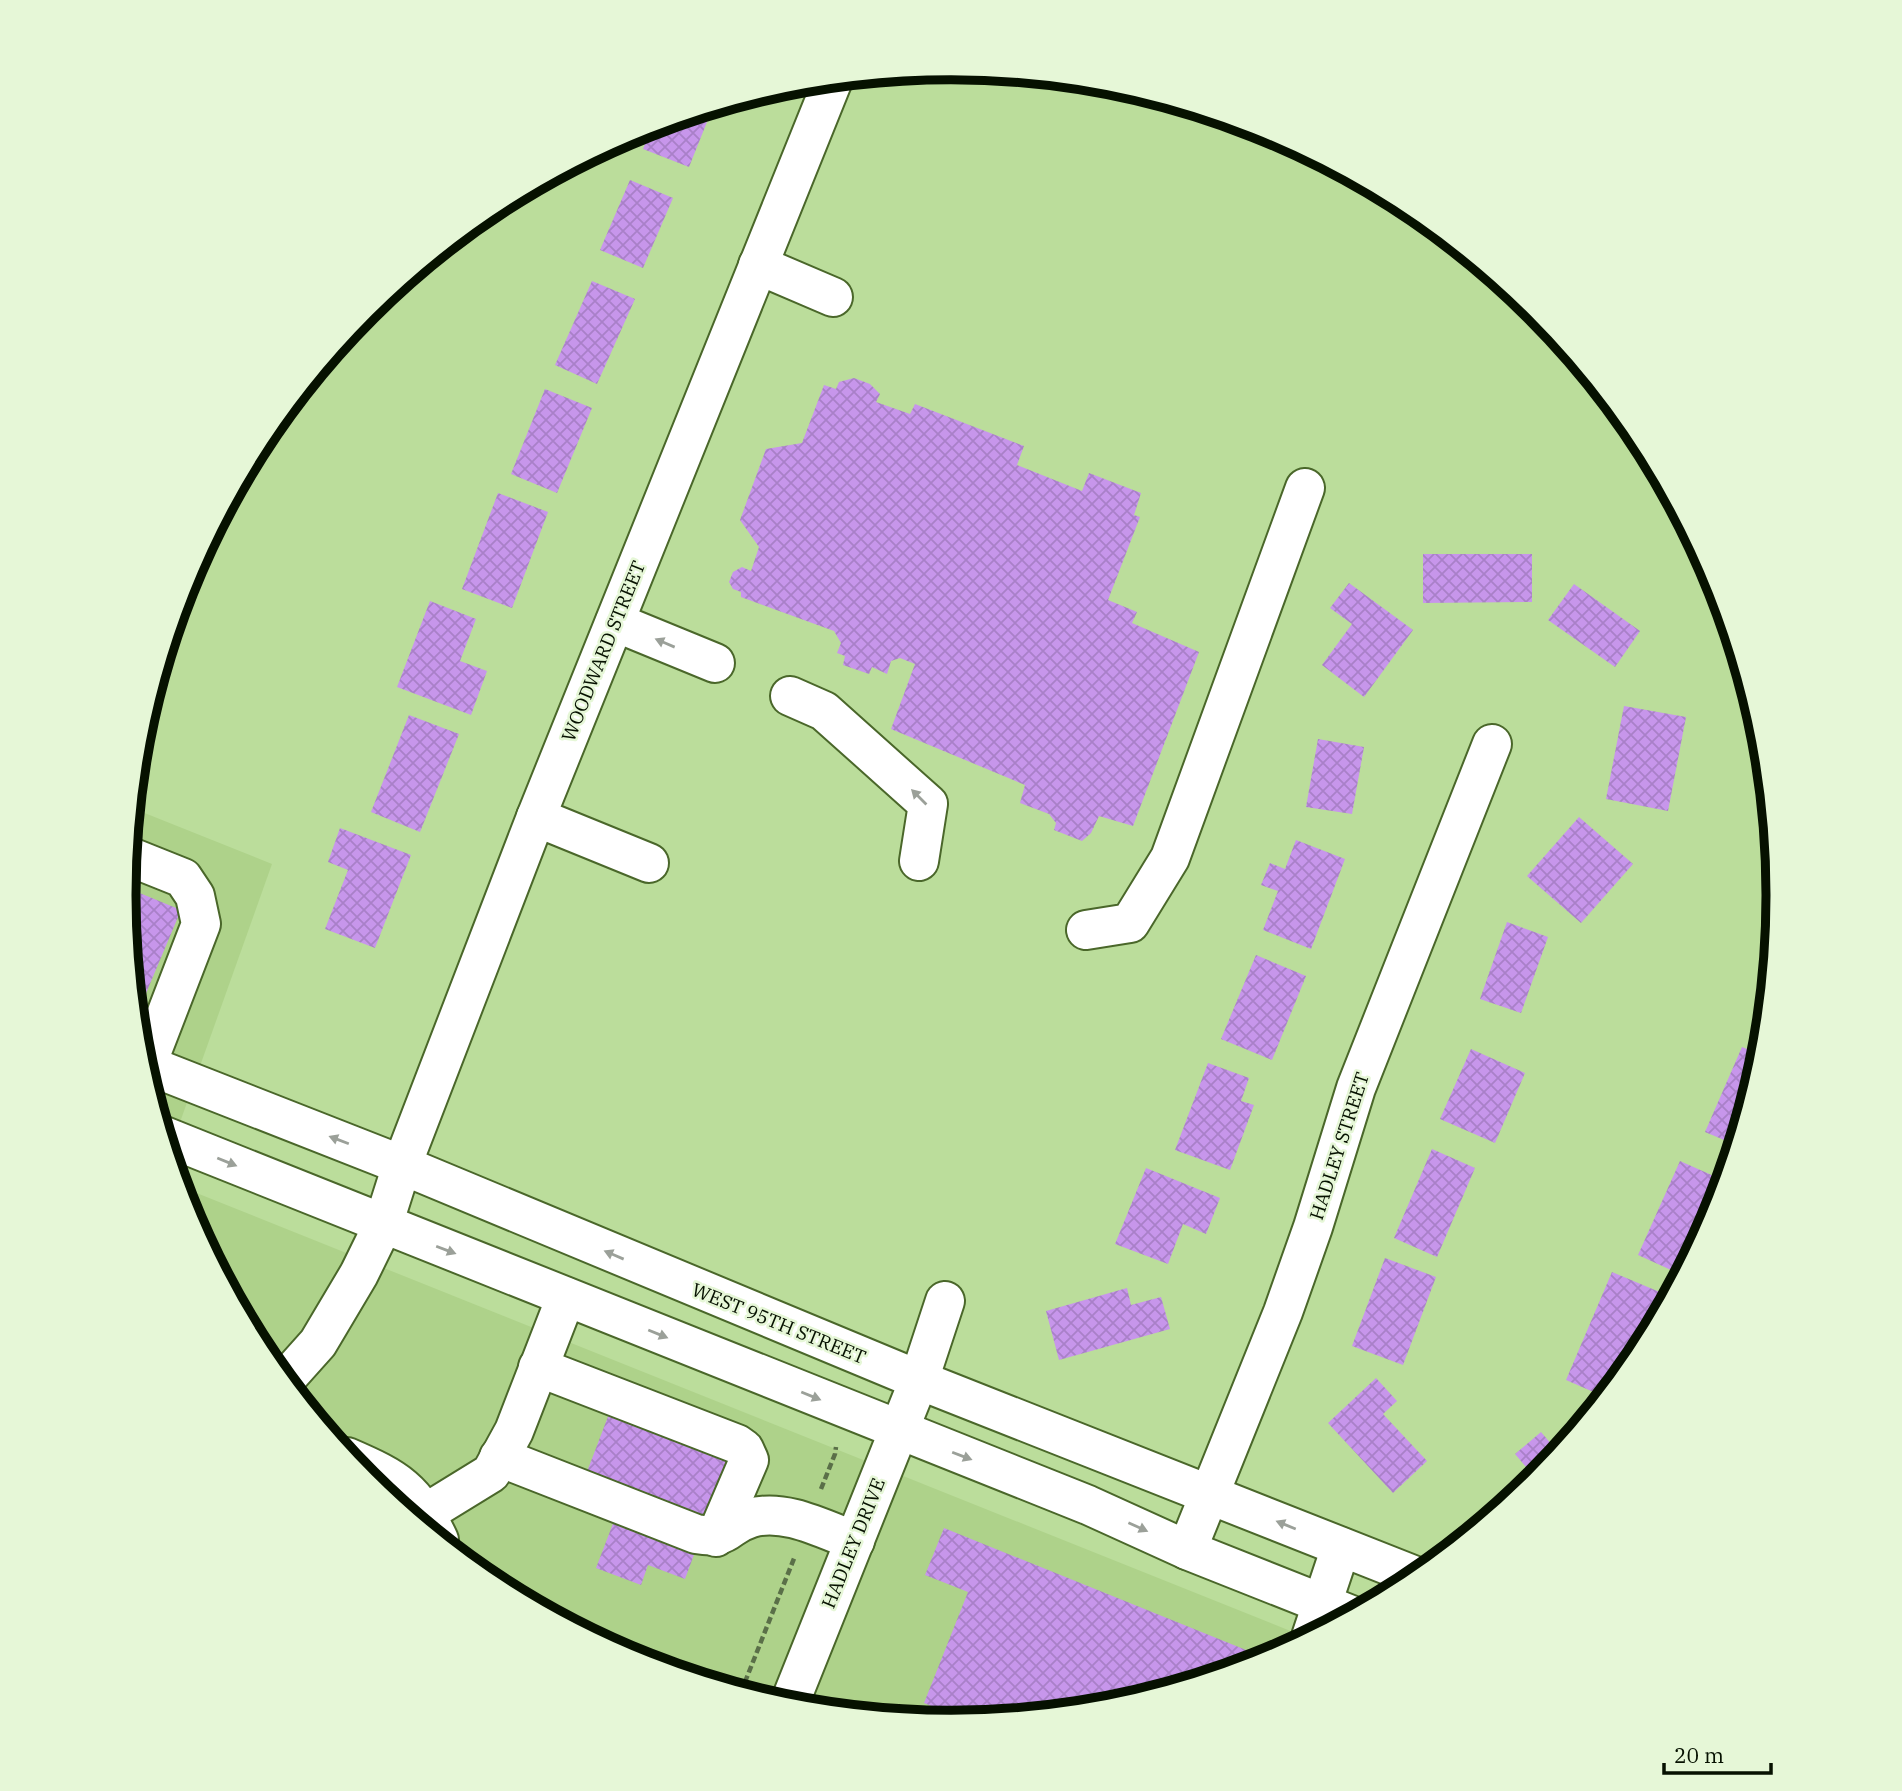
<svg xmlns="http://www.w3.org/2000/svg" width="1902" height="1791" font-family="'IBM Plex Serif',serif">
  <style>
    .built { fill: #aed28a }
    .building { fill: url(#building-cross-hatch) }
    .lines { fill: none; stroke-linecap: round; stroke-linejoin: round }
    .minor-casing { stroke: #4a672a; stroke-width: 42 }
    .major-casing { stroke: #4a672a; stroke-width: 42 }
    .path { stroke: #5a6f48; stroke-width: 4.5; stroke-dasharray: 7 3.5; stroke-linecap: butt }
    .minor { stroke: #fff; stroke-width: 38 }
    .major { stroke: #fff; stroke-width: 38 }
    .oneway { fill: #9ba099 }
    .labels { text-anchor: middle; stroke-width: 5; stroke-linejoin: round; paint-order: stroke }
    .street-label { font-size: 19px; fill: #061100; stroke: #e6f7d7 }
    .rim { fill: none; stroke: #061100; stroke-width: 9 }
  </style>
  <defs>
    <pattern id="building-cross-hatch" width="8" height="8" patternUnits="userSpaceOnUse" patternTransform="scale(1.75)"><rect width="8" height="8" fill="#c796eb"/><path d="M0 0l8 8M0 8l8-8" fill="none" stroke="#a980c8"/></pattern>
  </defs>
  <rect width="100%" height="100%" fill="#bbdd9b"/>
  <!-- built -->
  <g class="built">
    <polygon points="132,808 272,864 169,1153 140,1056 124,895"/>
    <polygon points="179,1186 1308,1638 1267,1660 1112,1707 951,1723 789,1707 634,1660 491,1583 366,1480 263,1355 187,1212"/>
  </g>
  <!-- building -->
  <g class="building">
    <polygon points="713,107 689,167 643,149 652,126"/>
    <polygon points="630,180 673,198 643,268 600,250"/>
    <polygon points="592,281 635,299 597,384 555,365"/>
    <polygon points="854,378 870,384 880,394 876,402 910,414 915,404 1024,446 1017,465 1082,491 1089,473 1141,493 1134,515 1140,517 1108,600 1137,612 1132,623 1199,652 1133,826 1099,816 1091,833 1082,841 1054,830 1056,823 1049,814 1020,803 1025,785 891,729 915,664 900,658 891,661 887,674 872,667 869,674 843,665 845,656 837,653 841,643 834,631 741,597 741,592 733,589 729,582 733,572 742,567 751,571 759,547 740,520 766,449 802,443 824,385 836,389 839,382"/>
    <polygon points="545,389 592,408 557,493 511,474"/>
    <polygon points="498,493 548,512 512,608 462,589"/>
    <polygon points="1423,554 1532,554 1532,602 1423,603"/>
    <polygon points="1349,583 1413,630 1364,697 1322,665 1352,624 1330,608"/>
    <polygon points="1574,584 1640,631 1615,667 1548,620"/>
    <polygon points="430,601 476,619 460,661 487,671 471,715 397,687"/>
    <polygon points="1624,706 1686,717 1668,811 1606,799"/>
    <polygon points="409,715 459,734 420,832 371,812"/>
    <polygon points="1318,739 1364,747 1352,814 1306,807"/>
    <polygon points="1579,817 1633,864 1581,923 1527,876"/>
    <polygon points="340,828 411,855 375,948 325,929 348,870 328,862"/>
    <polygon points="1296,840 1345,859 1311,949 1263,930 1278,891 1261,885 1270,863 1285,869"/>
    <polygon points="125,887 181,910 144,998 133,993"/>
    <polygon points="1507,922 1548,937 1521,1013 1480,999"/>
    <polygon points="1256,955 1306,976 1272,1060 1221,1039"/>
    <polygon points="1768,994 1768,995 1766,1019 1759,1016"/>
    <polygon points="1742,1047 1762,1055 1736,1145 1705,1132"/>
    <polygon points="1471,1049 1525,1073 1495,1143 1440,1119"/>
    <polygon points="1208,1063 1249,1078 1241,1101 1254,1105 1230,1170 1175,1150"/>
    <polygon points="1432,1149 1475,1168 1437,1257 1394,1238"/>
    <polygon points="1680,1161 1725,1181 1715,1212 1682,1275 1638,1255"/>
    <polygon points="1146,1168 1220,1198 1206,1234 1183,1224 1168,1264 1115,1244"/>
    <polygon points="1385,1258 1436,1277 1403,1365 1352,1346"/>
    <polygon points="1612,1272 1662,1293 1632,1363 1605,1397 1566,1380"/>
    <polygon points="1127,1288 1131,1305 1161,1297 1170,1329 1059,1360 1046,1311"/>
    <polygon points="1376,1378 1397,1401 1383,1414 1427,1461 1393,1493 1328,1423"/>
    <polygon points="612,1406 738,1455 711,1526 585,1477"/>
    <polygon points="1541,1432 1559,1453 1536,1481 1504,1507 1500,1502 1532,1474 1515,1454"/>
    <polygon points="614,1521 695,1552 685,1579 648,1565 641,1585 596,1568"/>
    <polygon points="944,1528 1246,1650 1238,1669 1112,1707 969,1721 924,1703 968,1592 925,1575"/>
  </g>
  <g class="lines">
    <!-- minor casing -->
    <g class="minor-casing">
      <g id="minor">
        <polyline points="758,265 833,297"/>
        <polyline points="615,622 715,663"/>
        <polyline points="790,696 824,711 928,804 919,861"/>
        <polyline points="536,817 649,863"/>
        <polyline points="128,856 183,878 195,896 201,924 144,1072"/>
        <polyline points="1086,930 1130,923 1170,858 1305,488"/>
        <polyline points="538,1367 737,1444 744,1449 749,1460 716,1537"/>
        <polyline points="284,1381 318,1343 359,1274 383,1225 402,1165 536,817 833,80"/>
        <path d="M347,1457C398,1479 415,1489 439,1540"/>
        <path d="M499,1457L696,1534C732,1540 724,1526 751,1518C784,1508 823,1529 855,1541"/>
        <polyline points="426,1513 491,1473 514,1431 566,1297"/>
        <polyline points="1187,1550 1283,1312 1313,1227 1356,1088 1492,744"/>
        <polyline points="1311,1637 1341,1547"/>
        <polyline points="788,1707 919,1380 945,1301"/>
      </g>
    </g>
    <!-- major casing -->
    <g class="major-casing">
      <g id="major">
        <polyline points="142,1063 402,1165 919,1380 1418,1577"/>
        <polyline points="164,1136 1088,1505 1187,1550 1351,1615"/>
      </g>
    </g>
    <!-- path -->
    <g class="path">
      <polyline points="821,1489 835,1454 836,1447"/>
      <polyline points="741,1692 795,1556"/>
    </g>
    <!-- minor -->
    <use href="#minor" class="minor"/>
    <!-- major -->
    <use href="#major" class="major"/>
  </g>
  <!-- one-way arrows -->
  <defs><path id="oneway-solid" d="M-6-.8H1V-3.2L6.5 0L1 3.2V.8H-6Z" transform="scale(1.75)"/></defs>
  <g class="oneway">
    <use href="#oneway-solid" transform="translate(665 643) rotate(-157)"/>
    <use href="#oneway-solid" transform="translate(919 797) rotate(-135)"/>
    <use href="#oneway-solid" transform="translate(339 1140) rotate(-159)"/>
    <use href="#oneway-solid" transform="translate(227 1162) rotate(22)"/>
    <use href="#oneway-solid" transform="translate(446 1250) rotate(21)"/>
    <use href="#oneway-solid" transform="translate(614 1255) rotate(-157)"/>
    <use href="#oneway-solid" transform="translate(658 1334) rotate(22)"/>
    <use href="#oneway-solid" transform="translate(811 1396) rotate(22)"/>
    <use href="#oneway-solid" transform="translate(962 1456) rotate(21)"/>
    <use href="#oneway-solid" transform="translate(1286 1525) rotate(-158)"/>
    <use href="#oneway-solid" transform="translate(1138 1527) rotate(24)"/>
  </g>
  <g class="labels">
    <!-- street labels -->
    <g class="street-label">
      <text transform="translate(603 651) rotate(-68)" y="7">WOODWARD STREET</text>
      <text transform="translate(1339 1146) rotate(-72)" y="7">HADLEY STREET</text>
      <text transform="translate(779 1323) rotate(22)" y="7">WEST 95TH STREET</text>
      <text transform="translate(853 1543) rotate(-68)" y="7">HADLEY DRIVE</text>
    </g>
  </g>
  <!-- crop -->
  <path d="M0 0H1902V1791H0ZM136 895a815 815 0 1 1 1630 0a815 815 0 1 1-1630 0Z" fill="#e6f7d7" fill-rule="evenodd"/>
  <path class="rim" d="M136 895a815 815 0 1 1 1630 0a815 815 0 1 1-1630 0Z"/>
  <!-- scale -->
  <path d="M1664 1763v10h107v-10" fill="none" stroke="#061100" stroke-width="3.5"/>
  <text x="1674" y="1763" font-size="21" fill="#061100" stroke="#e6f7d7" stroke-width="5" paint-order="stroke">20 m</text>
</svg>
